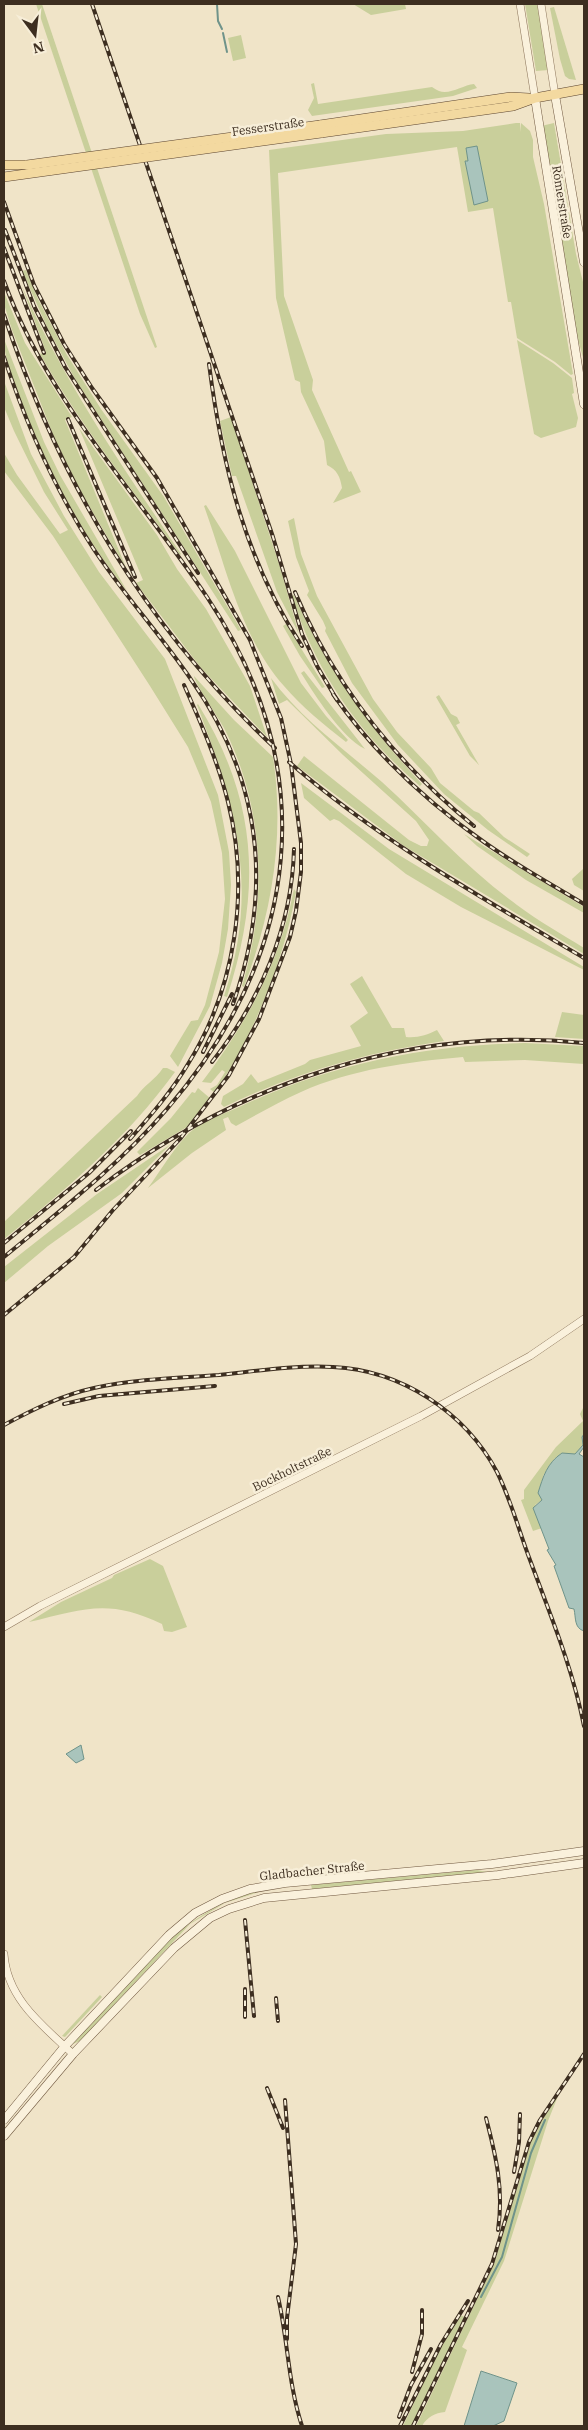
<svg xmlns="http://www.w3.org/2000/svg" width="588" height="2430" font-family="'IBM Plex Serif',serif">
  <style>
    .green { fill: #c9cf9b }
    .water { fill: #a9c4bc; stroke: #6f938a }
    .lines { fill: none; stroke-linecap: round; stroke-linejoin: round }
    .stream { stroke: #6f938a; stroke-width: 2 }
    .tertiary-casing { stroke: #8d765c; stroke-width: 8 }
    .secondary-casing { stroke: #6f573f; stroke-width: 9 }
    .primary-casing { stroke: #5b4430; stroke-width: 10 }
    .tertiary { stroke: #faf1dc; stroke-width: 7 }
    .secondary { stroke: #faf1dc; stroke-width: 8 }
    .primary { stroke: #f3d9a0; stroke-width: 9 }
    .rail-casing { stroke: #3d2e20; stroke-width: 4 }
    .rail { stroke: #f7eed8; stroke-width: 2; stroke-dasharray: 5.5; stroke-linecap: butt }
    .primary-bridge-casing { stroke: #5b4430; stroke-width: 10; stroke-linecap: butt }
    .primary-bridge { stroke: #f3d9a0; stroke-width: 9 }
    .labels { text-anchor: middle; stroke-width: 5; stroke-linejoin: round; paint-order: stroke }
    .street-label { font-size: 12px; fill: #3d2e20; stroke: #f7eed8 }
  </style>
  <rect width="100%" height="100%" fill="#f0e4c8"/>
  <!-- green -->
  <g class="green">
    <polygon points="36,4 42,4 157,347 155,348 140,314"/>
    <polygon points="353,4 405,4 406,9 371,15"/>
    <polygon points="525,4 538,4 549,70 536,71"/>
    <polygon points="554,7 576,80 569,79 565,76 560,59 550,8"/>
    <polygon points="241,35 246,58 233,61 228,38"/>
    <path d="M314,83L318,104L432,87C434,88 436,90 439,91C450,95 463,85 474,84L477,88L453,96L312,116L308,110L314,98L311,84Z"/>
    <path d="M516,123H520L521,132V123L530,131L533,140V157L544,204L573,374L571,375L555,362L517,338L511,302H508L493,208L468,212L457,147L278,173L284,296L313,380L312,390L349,472L351,471L361,492L333,503L342,488C340,476 337,470 327,465L324,441L301,392L300,382L295,380L276,298L269,150L386,134L463,131Z"/>
    <polygon points="554,123 576,254 584,286 584,361 577,336 541,126"/>
    <polygon points="26,270 38,299 67,355 101,409 164,497 241,630 238,631 75,379 48,329 22,271"/>
    <path d="M21,284C63,381 123,467 181,554L180,555C132,489 80,425 40,354L46,352Z"/>
    <polygon points="4,292 25,343 72,417 65,420 127,570 79,489 54,437 12,330 4,304"/>
    <path d="M4,339L44,442L60,475L127,591C80,533 46,466 20,398C13,379 4,359 4,339Z"/>
    <polygon points="517,340 553,363 572,378 574,393 572,394 578,418 576,427 541,438 534,434"/>
    <polygon points="4,381 31,454 64,516 99,572 165,659 218,795 229,852 231,885 228,929 222,963 210,1006 178,1067 170,1056 191,1021 198,1020 205,1005 219,952 225,899 222,853 211,802 188,747 150,686 53,536 4,471 4,453 17,475 60,534 68,530 44,492 14,431 4,407"/>
    <polygon points="231,417 280,567 299,634 277,592 236,476 232,476 220,421"/>
    <polygon points="79,428 157,535 177,569 206,609 250,686 267,737 201,668 136,583 143,580"/>
    <path d="M206,505L235,551L301,683L326,716L348,740L346,742C324,725 302,707 284,686C240,636 226,566 204,506Z"/>
    <polygon points="294,518 301,554 317,596 373,699 397,732 431,768 440,783 474,811 479,813 504,837 530,854 527,857 488,830 444,794 398,745 352,683 325,631 326,628 323,621 307,595 309,591 296,557 288,521"/>
    <path d="M294,595C325,667 369,727 422,784L420,786C359,734 316,673 292,596Z"/>
    <polygon points="286,624 325,687 322,688 300,656 283,626"/>
    <path d="M304,671L365,749C341,737 315,695 301,673Z"/>
    <path d="M194,676L234,720L273,757C285,836 272,913 244,987L242,986C267,903 265,814 227,734C222,722 194,683 194,676Z"/>
    <path d="M271,678C301,719 344,749 382,782C427,823 467,869 517,905C538,921 562,934 584,948V954L404,846L297,766L304,756L409,840L421,846H427L429,840L416,821L343,755L287,700L279,704Z"/>
    <polygon points="439,695 451,714 457,717 460,723 456,725 479,765 470,756 436,697"/>
    <path d="M198,704C258,801 262,890 227,997L224,996C260,888 236,807 197,705Z"/>
    <polygon points="301,783 389,849 584,967 584,970 461,907 406,874 339,821 334,819 330,821 304,798"/>
    <polygon points="464,834 584,907 584,913 526,880 477,846"/>
    <polygon points="583,869 584,869 584,891 574,885 572,879"/>
    <path d="M294,889L296,892C283,964 255,1032 215,1093L210,1089L217,1085L225,1072L222,1070L211,1083L202,1082C248,1021 279,965 294,889Z"/>
    <path d="M362,976L392,1028H404L406,1037C418,1038 427,1035 437,1030L444,1041C367,1052 294,1073 224,1107L221,1104L223,1096L243,1084L251,1074L258,1083L305,1064L310,1060L361,1046L350,1026L368,1013L350,984Z"/>
    <polygon points="562,1012 584,1015 584,1039 555,1037"/>
    <path d="M525,1043L584,1046V1064L525,1060L465,1062L463,1057C408,1062 352,1069 301,1092C279,1102 258,1114 236,1126L231,1123L228,1117L223,1119L226,1130L192,1153L148,1188C161,1170 173,1149 189,1133C201,1122 223,1114 239,1107C330,1064 425,1045 525,1043Z"/>
    <path d="M163,1068H167L175,1072C126,1139 68,1188 4,1239V1222L137,1096C144,1085 155,1080 163,1068Z"/>
    <polygon points="198,1088 211,1099 187,1127 140,1155 137,1152 171,1118 192,1092 195,1093"/>
    <polygon points="171,1144 122,1193 48,1246 4,1283 4,1267 97,1194"/>
    <polygon points="584,1406 584,1434 582,1437 584,1445 575,1454 555,1458 543,1476 542,1500 535,1505 542,1528 533,1531 521,1500 524,1499 524,1490 556,1447 583,1421 580,1414"/>
    <path d="M150,1559L163,1566L187,1627L172,1632L164,1631L162,1624C108,1598 84,1609 29,1622L61,1602L112,1578L114,1575Z"/>
    <polygon points="477,1870 487,1872 312,1889 311,1885"/>
    <path d="M265,1890L225,1903L190,1924L80,2041L73,2044C81,2029 99,2015 111,2002C156,1952 195,1904 265,1890Z"/>
    <polygon points="100,1995 102,1997 65,2037 62,2036"/>
    <path d="M558,2096L548,2121L504,2261L462,2347L467,2350L445,2412C435,2413 427,2417 422,2426H416L494,2264L531,2142L542,2120Z"/>
    <polygon points="460,2315 465,2317 415,2419 411,2426 403,2426 437,2355"/>
  </g>
  <!-- water -->
  <g class="water">
    <polygon points="477,146 488,201 474,205 465,161 468,161 466,148"/>
    <path d="M584,1434V1447L579,1454L584,1457V1631C574,1628 576,1618 574,1609L569,1608L554,1566L556,1565L547,1550L549,1549L533,1508L542,1500L538,1493C543,1477 547,1463 562,1453L575,1454L583,1445L582,1437Z"/>
    <polygon points="81,1745 84,1759 76,1763 66,1754"/>
    <polygon points="481,2371 517,2383 504,2421 493,2426 464,2426"/>
  </g>
  <g class="lines">
    <!-- stream -->
    <g class="stream">
      <polyline points="217,4 218,21 222,29"/>
      <polyline points="223,33 227,52"/>
      <polyline points="481,2297 502,2257 531,2153 545,2120"/>
    </g>
    <!-- tertiary casing -->
    <g class="tertiary-casing">
      <g id="tertiary">
        <polyline points="520,4 535,98"/>
        <polyline points="541,4 555,95"/>
        <polyline points="4,1627 40,1606 421,1416 530,1356 584,1319"/>
        <path d="M4,1954C7,1999 43,2026 73,2054"/>
      </g>
    </g>
    <!-- secondary casing -->
    <g class="secondary-casing">
      <g id="secondary">
        <polyline points="555,95 584,262"/>
        <polyline points="535,98 584,404"/>
        <polyline points="4,2120 65,2046 169,1935 195,1913 222,1899 250,1889 285,1883 492,1864 584,1851"/>
        <polyline points="4,2136 73,2054 174,1948 210,1918 229,1909 264,1898 498,1875 584,1863"/>
      </g>
    </g>
    <!-- primary casing -->
    <g class="primary-casing">
      <g id="primary">
        <polyline points="320,125 511,97 529,98"/>
        <polyline points="321,133 513,106 535,98 584,89"/>
        <polyline points="4,165 27,165"/>
      </g>
    </g>
    <!-- tertiary -->
    <use href="#tertiary" class="tertiary"/>
    <!-- secondary -->
    <use href="#secondary" class="secondary"/>
    <!-- primary -->
    <use href="#primary" class="primary"/>
    <!-- rail casing -->
    <g class="rail-casing">
      <g id="rail">
        <polyline points="92,4 273,537 302,634 317,666 337,700"/>
        <polyline points="4,202 34,285 64,344 92,388 157,478 250,640 281,718 291,764 301,843 301,872 296,911 290,937 259,1019 229,1075 180,1139 113,1210 74,1257 4,1315"/>
        <polyline points="5,230 34,306 65,367 198,573"/>
        <polyline points="4,248 44,353"/>
        <path d="M4,281C47,400 137,493 207,597C323,771 301,953 167,1109C119,1165 61,1210 4,1257"/>
        <path d="M4,315C60,482 145,627 275,748"/>
        <path d="M4,357C26,424 54,488 93,548C123,594 161,635 192,681C262,781 273,890 233,1004"/>
        <path d="M209,364C222,465 245,560 302,646"/>
        <polyline points="68,419 135,577"/>
        <path d="M295,592C334,684 396,763 474,826"/>
        <path d="M333,694C373,752 427,802 484,842C516,865 551,884 584,904"/>
        <path d="M289,762C379,840 482,898 584,958"/>
        <polyline points="203,1052 232,994"/>
        <path d="M212,1062C260,1001 292,927 294,849"/>
        <path d="M130,1139C151,1115 172,1091 188,1064C236,987 250,890 228,802C218,762 201,723 184,685"/>
        <path d="M96,1190C235,1084 409,1025 584,1043"/>
        <polyline points="4,1243 89,1173 131,1131"/>
        <polyline points="64,1404 99,1396 215,1386"/>
        <path d="M4,1425C32,1410 62,1395 94,1388C134,1379 178,1378 219,1375C257,1371 295,1365 333,1367C401,1370 465,1412 497,1472C511,1500 519,1531 530,1560C550,1614 573,1669 584,1726"/>
        <polyline points="245,1920 254,2016"/>
        <polyline points="276,1998 278,2021"/>
        <polyline points="245,2017 245,1989"/>
        <polyline points="267,2088 283,2128"/>
        <polyline points="285,2100 296,2244 287,2318 287,2339"/>
        <path d="M486,2118C496,2156 504,2190 498,2230"/>
        <polyline points="514,2172 519,2142 520,2114"/>
        <path d="M278,2297C288,2340 288,2384 302,2426"/>
        <polyline points="412,2372 422,2334 422,2310"/>
        <polyline points="399,2417 411,2385 431,2349"/>
        <polyline points="400,2426 441,2344 468,2301"/>
        <polyline points="413,2426 492,2264 529,2142 540,2120 584,2054"/>
      </g>
    </g>
    <!-- rail -->
    <use href="#rail" class="rail"/>
    <!-- primary-bridge casing -->
    <g class="primary-bridge-casing">
      <g id="primary-bridge">
        <polyline points="27,165 320,125"/>
        <polyline points="4,177 321,133"/>
      </g>
    </g>
    <!-- primary-bridge -->
    <use href="#primary-bridge" class="primary-bridge"/>
  </g>
  <g class="labels">
    <!-- street labels -->
    <g class="street-label">
      <text transform="translate(268 127) rotate(-8)" y="4">Fesserstraße</text>
      <text transform="translate(562 202) rotate(81)" y="4">Römerstraße</text>
      <text transform="translate(292 1469) rotate(-26)" y="4">Bockholtstraße</text>
      <text transform="translate(312 1871) rotate(-6)" y="4">Gladbacher Straße</text>
    </g>
  </g>
  <!-- border -->
  <rect width="588" height="2430" fill="none" stroke="#3d2e20" stroke-width="10"/>
  <!-- north arrow -->
  <g transform="translate(35 35) rotate(165)" stroke="#f7eed8" stroke-width="4" paint-order="stroke">
  <path d="M0-4L9 19L0 12L-9 19Z" fill="#3d2e20"/>
  <text y="-8" font-size="14" font-weight="bold" text-anchor="middle" fill="#3d2e20">N</text>
  </g>
</svg>
